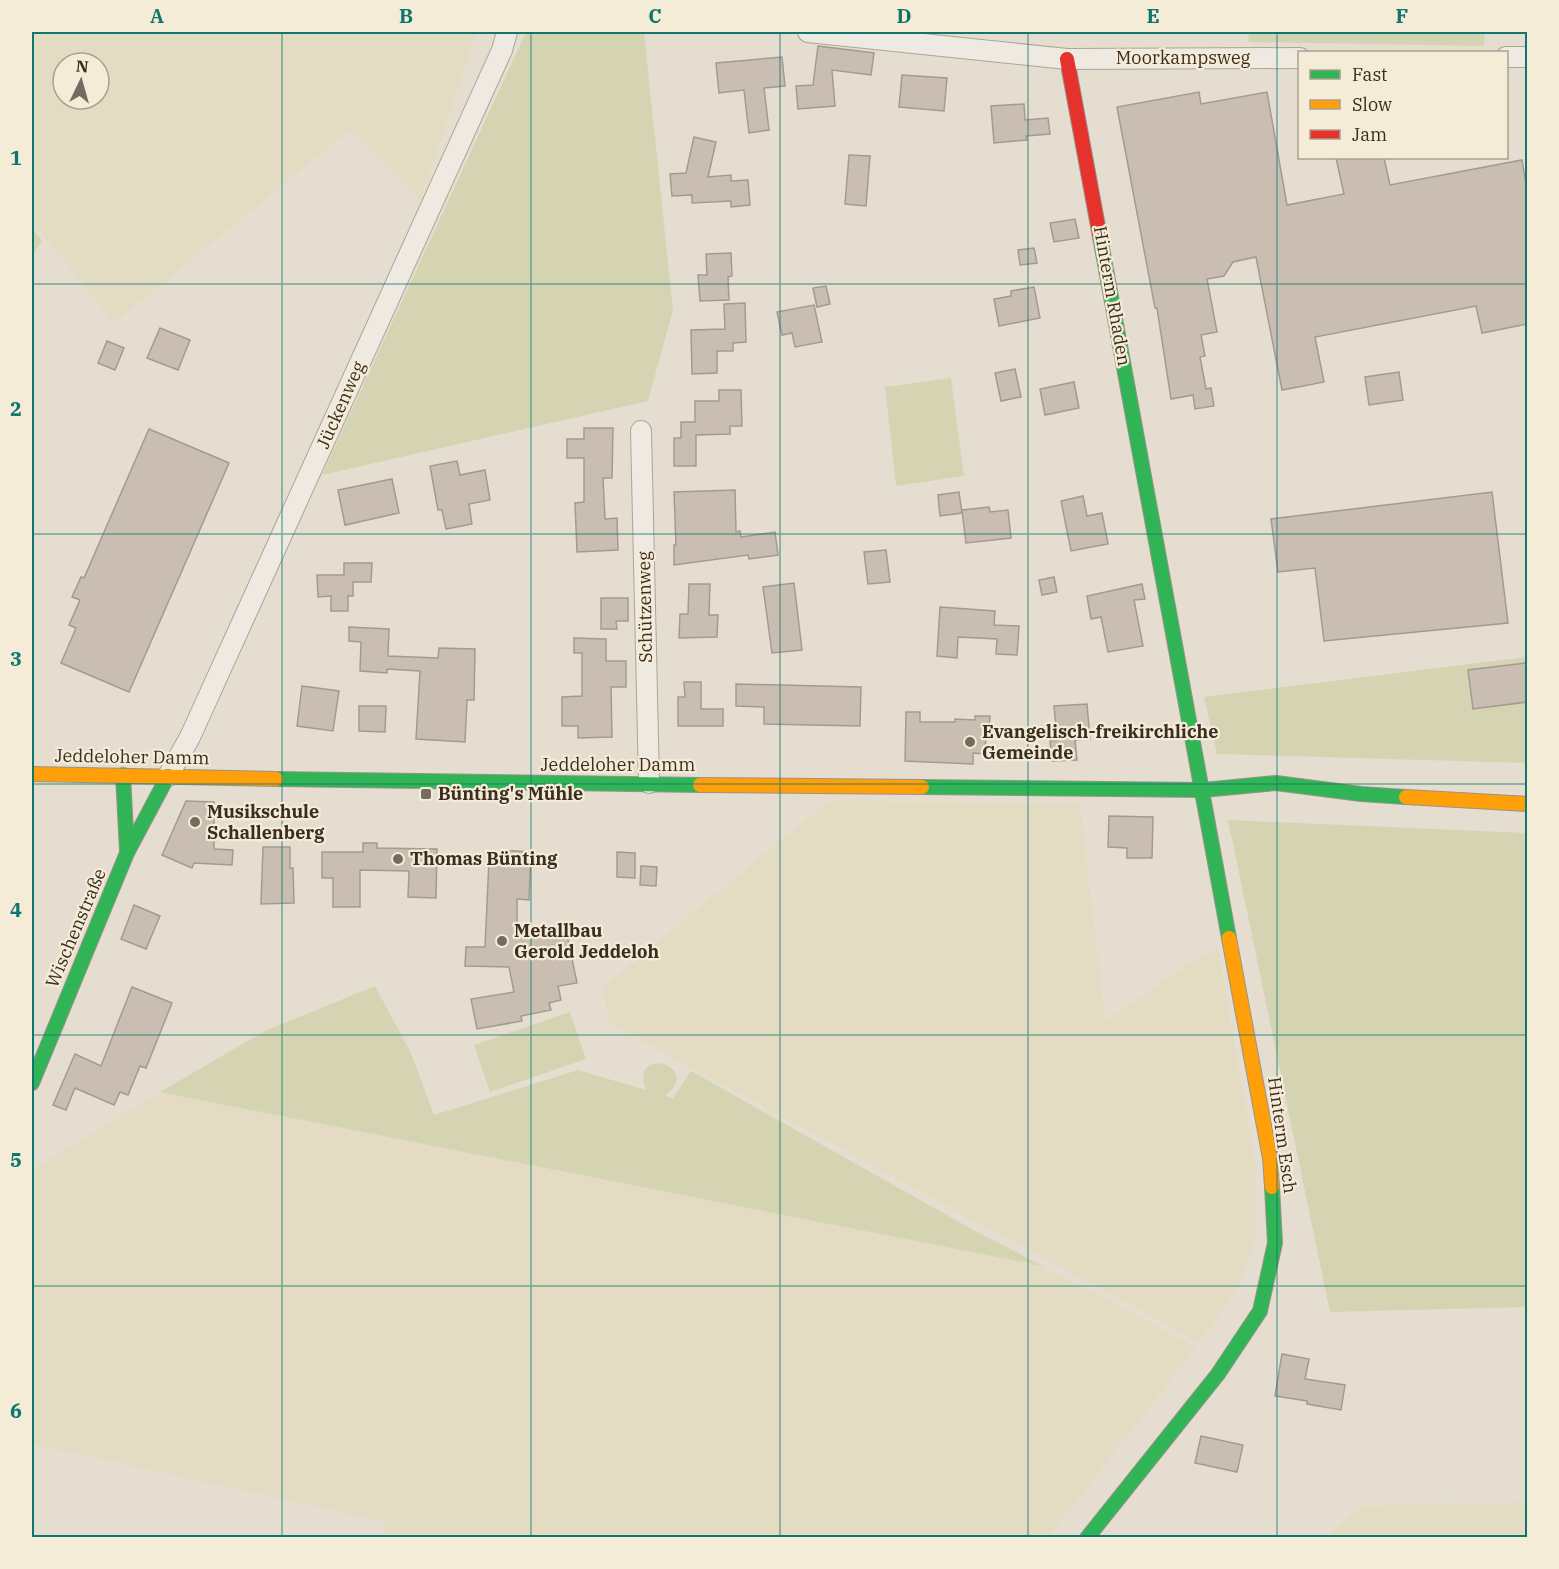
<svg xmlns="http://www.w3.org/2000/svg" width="1559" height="1569" font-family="'IBM Plex Serif',serif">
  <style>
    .farmland { fill: #e3dcc2; fill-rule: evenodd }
    .green { fill: #d4d4b3 }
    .building { fill: #c9beb1; stroke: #a59a8f; stroke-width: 1.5 }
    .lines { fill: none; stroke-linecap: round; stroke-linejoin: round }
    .street-casing { stroke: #aba499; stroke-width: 22 }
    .fast-casing { stroke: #9a9389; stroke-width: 16 }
    .slow-casing { stroke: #9a9389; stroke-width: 16 }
    .jam-casing { stroke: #9a9389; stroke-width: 16 }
    .street { stroke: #eee9e1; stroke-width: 20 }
    .fast { stroke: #30b455; stroke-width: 14 }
    .slow { stroke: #ff9f0a; stroke-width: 14 }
    .jam { stroke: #e5322d; stroke-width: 14 }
    .grid { fill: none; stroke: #0f766e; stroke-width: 1.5; stroke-opacity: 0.55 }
    .poi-dot { fill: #766b5e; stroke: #f5ecd8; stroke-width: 2 }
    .labels { text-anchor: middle; stroke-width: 4.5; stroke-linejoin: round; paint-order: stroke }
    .street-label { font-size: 18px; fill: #3a2d21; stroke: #f5ecd8 }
    .poi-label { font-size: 18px; font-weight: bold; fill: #3a2d21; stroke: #f5ecd8; text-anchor: start }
    .neatline { fill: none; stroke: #0f766e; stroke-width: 2 }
    .grid-label { font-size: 20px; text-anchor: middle; font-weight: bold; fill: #0f766e }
  </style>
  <rect width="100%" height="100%" fill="#e5ded0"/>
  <!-- farmland -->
  <g class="farmland">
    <path d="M32,32H477L420,201L350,130L114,323L32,221ZM63,63H99V99H63Z"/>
    <polygon points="828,801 1080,803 1105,1021 1184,967 1218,948 1255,1163 1256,1240 1235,1293 1199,1342 609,1023 603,987"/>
    <polygon points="160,1092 1043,1266 1196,1347 1049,1537 385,1537 385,1522 32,1444 32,1169"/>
    <polygon points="1527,1502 1527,1537 1327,1537 1361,1506"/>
  </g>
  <!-- green -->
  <g class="green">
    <polygon points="526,32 644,32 673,310 648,401 322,475"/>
    <polygon points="1248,32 1485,32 1484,46 1249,42"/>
    <polygon points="32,228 42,241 32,256"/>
    <polygon points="951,378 964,476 896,486 885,387"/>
    <polygon points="1527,657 1527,763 1217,754 1204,697"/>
    <polygon points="1228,820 1527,833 1527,1307 1330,1312"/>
    <path d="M375,986L411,1053L434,1115L578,1070L646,1090C628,1044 705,1065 665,1096L673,1098L691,1071L977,1232L1043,1266L160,1092L267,1030Z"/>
    <polygon points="570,1012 586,1059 490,1092 474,1045"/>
  </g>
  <!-- building -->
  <g class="building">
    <polygon points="818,46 874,53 871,75 832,70 835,106 798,109 796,86 813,85"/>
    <polygon points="782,57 785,86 764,88 769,130 749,133 744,90 719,93 716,63"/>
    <polygon points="902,75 947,78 944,111 899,107"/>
    <polygon points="1199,92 1201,104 1267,92 1287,205 1344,194 1336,158 1384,158 1390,185 1522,160 1527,190 1527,324 1482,333 1476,306 1315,337 1324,382 1282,390 1256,257 1233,262 1224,276 1207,279 1217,332 1201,335 1205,356 1200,357 1206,389 1211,388 1214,406 1195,409 1193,395 1171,399 1157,308 1155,308 1117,107"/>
    <polygon points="1024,104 1025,120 1048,118 1050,134 1026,136 1027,140 994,143 991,106"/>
    <polygon points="694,137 716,142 708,177 731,175 731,181 748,180 750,205 731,207 731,201 692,203 692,195 672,196 670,174 686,173"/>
    <polygon points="849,155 870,156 866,206 845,204"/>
    <polygon points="1075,219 1079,238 1054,242 1050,223"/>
    <polygon points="1034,248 1037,263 1020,265 1018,250"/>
    <polygon points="731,253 732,276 728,277 729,300 700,301 698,275 707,275 706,254"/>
    <polygon points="826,286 830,304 817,307 813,288"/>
    <polygon points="1034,287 1040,318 999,326 994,299 1011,296 1011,291"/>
    <polygon points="745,303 746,342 733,343 733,351 717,351 717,373 692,374 691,330 725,329 724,304"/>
    <polygon points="814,305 822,342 795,347 792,333 782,335 777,312"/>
    <polygon points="160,328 190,340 178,370 147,358"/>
    <polygon points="107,341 124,348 115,370 98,363"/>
    <polygon points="1015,369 1021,397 1001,401 995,373"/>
    <polygon points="1399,372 1403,400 1369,405 1365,377"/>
    <polygon points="1074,382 1079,408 1045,415 1040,389"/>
    <polygon points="719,390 741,390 742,426 730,426 730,434 696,435 696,466 674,466 674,438 681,438 681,422 695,422 695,401 719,401"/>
    <polygon points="584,428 613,428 612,478 603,478 605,519 617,518 618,550 577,552 575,503 584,502 584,458 567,458 567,439 584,439"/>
    <polygon points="149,429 229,463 129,692 61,663 76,628 69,625 80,600 72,597 81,577 84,578"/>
    <polygon points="457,461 460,475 485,470 490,500 469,504 472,524 446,529 442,510 438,510 430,466"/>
    <polygon points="392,479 399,513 345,525 338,490"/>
    <polygon points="735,490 736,532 740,531 741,537 775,532 778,555 749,559 748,555 674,565 674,545 676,545 674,492"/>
    <polygon points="959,492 962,513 940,516 938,495"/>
    <polygon points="1492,492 1508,623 1324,641 1315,568 1278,572 1271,519"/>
    <polygon points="1083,496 1087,516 1102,513 1108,544 1071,551 1061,501"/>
    <polygon points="989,507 990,512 1008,510 1011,538 966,543 962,510"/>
    <polygon points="886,550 890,582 868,584 864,552"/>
    <polygon points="344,563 372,563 371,582 353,582 353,596 348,596 348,611 331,611 331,596 318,597 317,575 344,575"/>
    <polygon points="1054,577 1057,592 1042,595 1039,580"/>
    <polygon points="794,583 802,650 772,653 763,587"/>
    <polygon points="689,584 710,584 709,615 718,615 717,637 679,638 680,614 688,614"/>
    <polygon points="1142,584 1145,599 1134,600 1143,646 1108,652 1101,617 1091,619 1087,596"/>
    <polygon points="601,598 628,598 628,621 616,621 617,629 601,629"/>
    <polygon points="940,607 995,611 994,625 1019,626 1017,655 996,654 997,639 958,637 957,658 937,656"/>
    <polygon points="349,627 389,629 388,656 438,658 439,648 475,649 474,700 467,700 465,742 416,739 420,671 387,669 387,673 360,671 361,642 349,641"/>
    <polygon points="574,638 606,639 606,661 626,661 626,687 611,687 612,737 578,738 578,726 562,726 562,697 582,696 582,653 574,653"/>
    <polygon points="1527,663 1527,702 1473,709 1468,670"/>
    <polygon points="684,682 701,682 701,709 723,709 723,726 678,726 678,697 685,697"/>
    <polygon points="736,684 861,687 860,726 764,724 764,707 736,706"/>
    <polygon points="302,686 339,691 333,731 297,726"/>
    <polygon points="1087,704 1090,739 1075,740 1077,760 1052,761 1050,741 1057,740 1054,706"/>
    <polygon points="359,706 386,706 385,732 359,731"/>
    <polygon points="906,712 920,712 920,722 955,722 955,719 975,720 975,716 990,716 989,731 986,731 985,754 973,753 973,764 905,761"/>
    <polygon points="186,801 214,802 214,849 233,850 232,865 194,863 192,868 162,855"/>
    <polygon points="1109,816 1153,817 1152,858 1127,858 1127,848 1108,847"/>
    <polygon points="363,843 377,843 377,848 437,849 436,898 408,897 409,871 360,870 360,907 333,907 333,878 322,878 322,852 363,852"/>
    <polygon points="263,847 290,847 290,868 293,868 294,903 261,904"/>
    <polygon points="501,850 531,852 529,900 517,899 517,934 565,925 577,983 558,986 561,1000 549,1003 551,1010 521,1016 522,1021 477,1029 471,999 514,992 509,967 465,966 466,947 485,947 489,860 500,860"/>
    <polygon points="617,852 635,853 635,878 617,877"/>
    <polygon points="641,866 657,867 656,886 640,885"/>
    <polygon points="134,905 160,916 146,949 121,939"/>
    <polygon points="132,987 172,1003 146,1068 140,1066 128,1095 120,1092 114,1105 75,1088 66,1110 53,1105 75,1054 101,1066"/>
    <polygon points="1282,1354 1309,1359 1305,1379 1345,1385 1341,1410 1307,1404 1307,1401 1275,1396"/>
    <polygon points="1201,1436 1243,1445 1237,1472 1195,1463"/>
  </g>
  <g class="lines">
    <!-- street casing -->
    <g class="street-casing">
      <g id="street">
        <polyline points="808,32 1067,59 1300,58"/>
        <polyline points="1506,57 1528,57"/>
        <polyline points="641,431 649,783"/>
        <polyline points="168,776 190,737 502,50 507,32"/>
      </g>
    </g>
    <!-- fast casing -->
    <g class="fast-casing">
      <g id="fast">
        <polyline points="1100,237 1229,938"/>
        <polyline points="123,775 127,851"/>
        <polyline points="276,779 700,785"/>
        <polyline points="922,787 1203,790 1276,783 1361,794 1406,797"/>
        <polyline points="32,1083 127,853 168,776"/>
        <polyline points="1087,1538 1218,1374 1260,1311 1275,1243 1272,1187"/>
      </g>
    </g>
    <!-- slow casing -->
    <g class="slow-casing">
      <g id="slow">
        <polyline points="32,774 276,779"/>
        <polyline points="700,785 922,787"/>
        <polyline points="1406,797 1528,804"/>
        <polyline points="1229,938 1270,1158 1272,1187"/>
      </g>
    </g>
    <!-- jam casing -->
    <g class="jam-casing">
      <polyline id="jam" points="1067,59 1100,237"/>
    </g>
    <!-- street -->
    <use href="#street" class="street"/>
    <!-- fast -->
    <use href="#fast" class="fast"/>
    <!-- slow -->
    <use href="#slow" class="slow"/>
    <!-- jam -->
    <use href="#jam" class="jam"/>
  </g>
  <!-- grid -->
  <path class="grid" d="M282,32V1538M531,32V1538M780,32V1538M1028,32V1538M1277,32V1538M32,284H1528M32,534H1528M32,784H1528M32,1035H1528M32,1286H1528"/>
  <!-- markers -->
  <g class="poi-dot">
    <circle cx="970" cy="742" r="6"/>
    <rect x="420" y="788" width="12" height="12" rx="3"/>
    <circle cx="195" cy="822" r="6"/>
    <circle cx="398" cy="859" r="6"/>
    <circle cx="502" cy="941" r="6"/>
  </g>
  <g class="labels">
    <!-- street labels -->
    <g class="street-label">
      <text x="1183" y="64">Moorkampsweg</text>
      <text transform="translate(1112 296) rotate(80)" y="6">Hinterm Rhaden</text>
      <text transform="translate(341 405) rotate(-66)" y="6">Jückenweg</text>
      <text transform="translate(645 607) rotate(-91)" y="6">Schützenweg</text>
      <text transform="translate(132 757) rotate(1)" y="6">Jeddeloher Damm</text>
      <text x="618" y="771">Jeddeloher Damm</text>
      <text transform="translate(76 928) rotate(-67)" y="6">Wischenstraße</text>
      <text transform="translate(1282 1135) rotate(82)" y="6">Hinterm Esch</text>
    </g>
    <!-- poi labels -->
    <g class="poi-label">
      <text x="982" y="738">Evangelisch-freikirchliche<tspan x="982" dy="21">Gemeinde</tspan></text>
      <text x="438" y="800">Bünting's Mühle</text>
      <text x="207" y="818">Musikschule<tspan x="207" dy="21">Schallenberg</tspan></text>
      <text x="410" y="865">Thomas Bünting</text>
      <text x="514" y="937">Metallbau<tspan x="514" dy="21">Gerold Jeddeloh</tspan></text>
    </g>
  </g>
  <!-- border -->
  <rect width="1559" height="1569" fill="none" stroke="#f5ecd8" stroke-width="66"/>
  <!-- legend -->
  <rect x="1298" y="51" width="210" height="108" fill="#f5ecd8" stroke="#aaa08f" stroke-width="1.5"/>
  <rect x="1310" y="70" width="30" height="9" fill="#30b455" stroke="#aaa08f" stroke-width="1.5"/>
  <text x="1352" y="81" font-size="18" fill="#3a2d21">Fast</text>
  <rect x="1310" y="100" width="30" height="9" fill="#ff9f0a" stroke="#aaa08f" stroke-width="1.5"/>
  <text x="1352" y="111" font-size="18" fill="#3a2d21">Slow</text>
  <rect x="1310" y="130" width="30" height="9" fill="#e5322d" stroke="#aaa08f" stroke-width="1.5"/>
  <text x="1352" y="141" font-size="18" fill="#3a2d21">Jam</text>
  <!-- north arrow -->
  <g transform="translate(81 81) rotate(5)"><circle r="28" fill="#f5ecd8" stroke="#aaa08f" stroke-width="1.5"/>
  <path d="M0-4.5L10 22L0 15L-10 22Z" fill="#766b5e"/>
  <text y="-9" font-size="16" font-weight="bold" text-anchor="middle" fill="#3a2d21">N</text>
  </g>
  <rect x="33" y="33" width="1493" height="1503" class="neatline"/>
  <g class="grid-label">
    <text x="157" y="23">A</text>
    <text x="406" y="23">B</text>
    <text x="655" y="23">C</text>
    <text x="904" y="23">D</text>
    <text x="1153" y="23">E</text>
    <text x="1402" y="23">F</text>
    <text x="16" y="165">1</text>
    <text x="16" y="416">2</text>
    <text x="16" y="666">3</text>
    <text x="16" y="917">4</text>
    <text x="16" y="1167">5</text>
    <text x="16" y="1418">6</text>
  </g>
</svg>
